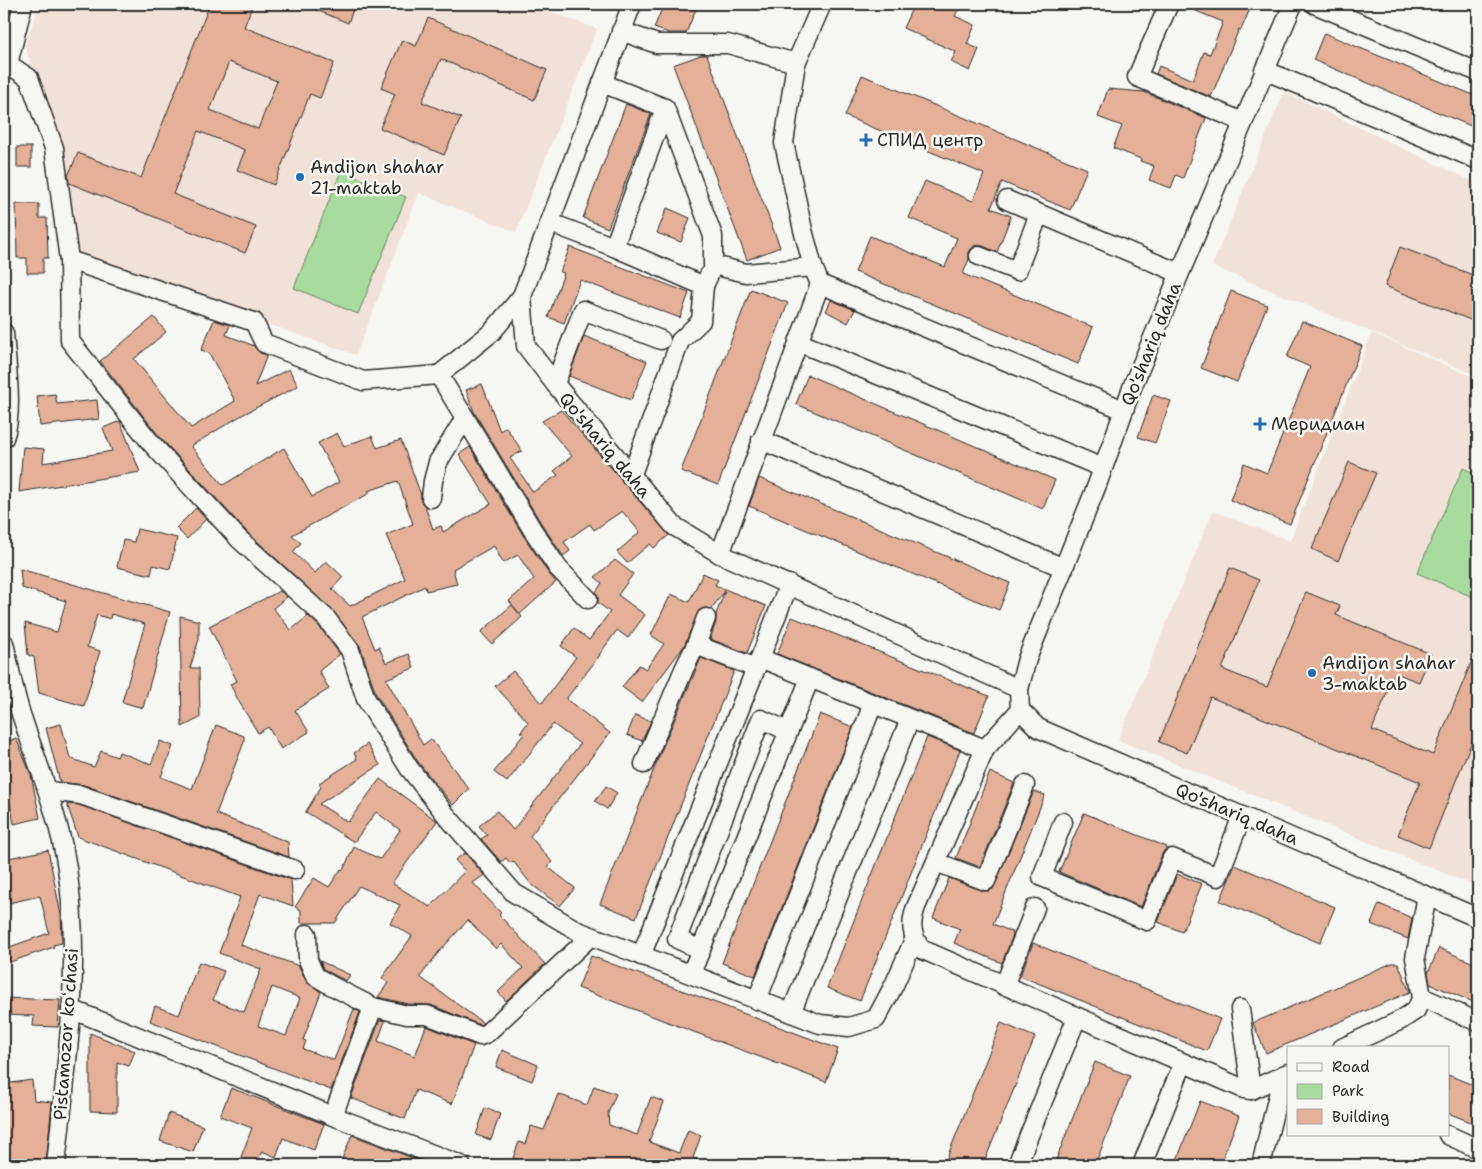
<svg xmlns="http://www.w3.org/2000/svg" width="1482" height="1169" font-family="'Shantell Sans',sans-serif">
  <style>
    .built { fill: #f1e1d7 }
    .green { fill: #a7dc9e; stroke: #698464 }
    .building { fill: #e4b098; stroke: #2b2b2b; fill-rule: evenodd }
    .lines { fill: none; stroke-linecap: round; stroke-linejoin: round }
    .minor-casing { stroke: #2b2b2b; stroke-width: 21 }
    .minor { stroke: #f6f6f2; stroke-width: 18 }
    .poi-dot { fill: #1f6fb2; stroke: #f6f6f2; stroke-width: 2 }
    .labels { text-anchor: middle; stroke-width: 5; stroke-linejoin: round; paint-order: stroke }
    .poi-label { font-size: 18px; fill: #2b2b2b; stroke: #f6f6f2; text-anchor: start }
    .street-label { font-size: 18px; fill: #2b2b2b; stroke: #f6f6f2 }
  </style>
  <rect width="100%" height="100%" fill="#f6f6f2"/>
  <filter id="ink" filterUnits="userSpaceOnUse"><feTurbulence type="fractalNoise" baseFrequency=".02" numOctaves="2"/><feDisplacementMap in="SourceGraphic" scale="10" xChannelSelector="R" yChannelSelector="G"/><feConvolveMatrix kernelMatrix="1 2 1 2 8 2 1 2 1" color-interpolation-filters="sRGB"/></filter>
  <g filter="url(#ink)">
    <!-- built -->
    <g class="built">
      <polygon points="40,4 529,4 597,29 516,232 419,193 356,355 67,253 61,162 25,45"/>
      <polygon points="1284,92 1478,184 1478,376 1212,266"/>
      <polygon points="1372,333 1478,379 1478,602 1477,605 1478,606 1478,887 1118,740 1213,511 1290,541"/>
    </g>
    <!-- green -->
    <g class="green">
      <polygon points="341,171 406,197 358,314 294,288"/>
      <polygon points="1463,468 1478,475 1478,591 1475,598 1417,573"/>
    </g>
    <!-- building -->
    <g class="building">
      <path d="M210,4H253L244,27L334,63L320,98L310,94L274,185L237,170L245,150L198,131L173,194L256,227L245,253L69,183L68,176L78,153L141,178ZM229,62L277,81L258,129L210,110Z"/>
      <polygon points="302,4 355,4 348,23"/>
      <polygon points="664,4 698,4 686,33 669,33 654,28"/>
      <polygon points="914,4 928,4 943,10 946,4 961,4 955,16 975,25 967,44 979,49 970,71 951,62 956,52 903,28"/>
      <polygon points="1179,4 1252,4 1241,30 1239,29 1211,97 1156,74 1159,66 1193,80 1204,52 1210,54 1223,22"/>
      <polygon points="428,18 547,70 534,100 441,59 422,102 461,118 444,155 380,128 395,94 381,88 402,40 416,46"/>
      <polygon points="1324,33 1478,97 1478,129 1313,60"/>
      <polygon points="701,55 707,55 780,247 747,260 673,65"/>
      <polygon points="862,75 1087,169 1070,210 1002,182 991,208 1011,216 997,252 983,246 975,245 969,252 969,259 963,274 1093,327 1078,364 855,272 870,236 945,267 957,238 909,218 925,181 973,201 984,174 845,116"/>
      <polygon points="1108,89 1144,92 1206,118 1183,178 1176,175 1171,188 1149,180 1154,166 1140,161 1141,159 1113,148 1122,126 1098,117"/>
      <polygon points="626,104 651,114 608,228 583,218"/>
      <rect x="17" y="147" width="14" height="20"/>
      <polygon points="16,204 39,204 39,218 47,218 48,258 43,258 43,273 27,273 27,258 17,258"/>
      <polygon points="667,208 690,218 681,242 657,233"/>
      <polygon points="570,247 689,293 680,318 580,280 564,323 548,317 564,273 560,272"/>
      <polygon points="1400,247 1478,277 1478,323 1385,286"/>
      <polygon points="751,289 788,303 718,485 681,471"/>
      <polygon points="1231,291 1267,305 1237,382 1201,368"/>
      <polygon points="831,300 855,310 848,323 826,311"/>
      <path d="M154,317L166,332L134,359L191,428L235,401L209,353L201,350L214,320L230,325L226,335L247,343L254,346L260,353L267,355L255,386L289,369L298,386L242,415L191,446L223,485L284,448L312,497L339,482L318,443L337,433L344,446L372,436L377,448L401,440L421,495V502L425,506L433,529L441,526L443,532L491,504L459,454L470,447L523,535L549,574L556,582L520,614L509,601L534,579L518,555L503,563L494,546L453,569L457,584L426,591L425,586L362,617L375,649L379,647L386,663L409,654L414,668L386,679L423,745L431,739L469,789L453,805L418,762L376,694L360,646L334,612L246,531L159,436L100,361ZM398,481L413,524L386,535L405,579L350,606L332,589L343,577L326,561L315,573L293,552L301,543L292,535L370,493L368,491Z"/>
      <polygon points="1302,321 1362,346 1290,524 1230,500 1244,463 1267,473 1310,367 1287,357"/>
      <polygon points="584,336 647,361 631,400 569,376"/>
      <polygon points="808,375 1055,480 1043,509 796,404"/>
      <polygon points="482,384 500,431 506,427 522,451 510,458 533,492 558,475 554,471 572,456 542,421 561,410 621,479 623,483 627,487 669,535 654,548 650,544 627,563 617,552 640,532 622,511 594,530 590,524 564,542 570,551 563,556 541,523 474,412 466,390"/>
      <polygon points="55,394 57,404 97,400 99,419 40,426 37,396"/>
      <polygon points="1153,395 1171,401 1155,443 1138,437"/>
      <polygon points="120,421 140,472 19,492 23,447 44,449 43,463 112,451 103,428"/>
      <polygon points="1349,462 1376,473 1338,561 1312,549"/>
      <polygon points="759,478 1010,583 999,610 749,506"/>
      <polygon points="196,508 206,519 187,539 176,528"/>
      <polygon points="137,529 177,538 170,569 153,565 151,575 117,567 123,540 134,542"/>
      <polygon points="615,560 633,574 618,595 645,615 628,638 617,630 599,655 600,655 566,699 610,733 530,836 552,862 548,867 575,888 560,906 531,884 513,861 510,863 506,858 501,862 481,839 487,835 479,826 497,811 513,830 580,744 553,724 507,782 494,772 524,734 521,732 528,722 495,686 513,671 542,703 576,657 561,646 574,628 589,640 610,612 598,603 598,597 596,592 602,583 595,577"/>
      <polygon points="1230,568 1259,580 1222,669 1267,687 1306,592 1340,606 1336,615 1431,654 1419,682 1395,673 1372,730 1433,755 1478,646 1478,726 1429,848 1398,835 1420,782 1210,697 1187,753 1159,742"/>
      <polygon points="20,569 170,612 143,708 122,702 145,624 111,614 110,619 97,615 87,647 100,651 84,706 39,693 34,657 28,655 25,623 57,632 66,601 22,588"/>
      <polygon points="703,573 718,580 715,585 766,606 747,653 710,639 716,622 716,614 725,591 711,609 705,608 699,610 684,646 642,702 622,687 639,665 646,669 664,644 651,635 671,594 689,602"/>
      <polygon points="280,591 287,597 273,608 291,630 308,616 318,625 340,654 319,671 329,689 295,710 309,732 281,749 268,727 258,733 238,700 230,684 237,681 209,626"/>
      <polygon points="512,605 522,617 492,644 481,632"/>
      <polygon points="180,616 199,621 199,639 190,668 199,668 200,718 182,727"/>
      <polygon points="792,617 989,696 974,733 777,654"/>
      <polygon points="701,658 734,671 636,918 600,904 664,744"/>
      <polygon points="820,714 853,727 755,976 722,963"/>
      <polygon points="635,715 651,721 642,741 627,735"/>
      <polygon points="61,724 70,758 94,767 101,751 117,757 119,752 151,764 160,741 173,746 161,777 192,789 216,725 244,736 244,742 216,814 288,842 289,857 84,785 60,782 46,728"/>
      <polygon points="927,737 960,750 860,1001 827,988"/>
      <polygon points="16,738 31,775 40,818 14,824 10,802 4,802 4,743"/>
      <polygon points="367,744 380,765 319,804 348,822 380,779 437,821 392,883 430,907 465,871 455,860 465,853 484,875 473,883 501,913 499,915 545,964 506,1001 498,992 523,968 501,944 496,949 468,920 438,953 420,977 483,1023 480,1025 431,1005 408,1004 378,997 388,983 382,978 412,936 390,923 400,905 359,886 335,923 301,923 301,910 295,907 314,878 329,887 341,869 343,870 354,847 380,859 400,830 376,812 354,842 306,812 305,813 321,787 319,783 357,759 354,753"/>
      <polygon points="990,772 1014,783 980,867 956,858"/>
      <polygon points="606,786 617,793 607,809 595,801"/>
      <polygon points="1034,791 1045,795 993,924 1012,932 1011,934 1013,935 1002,963 954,943 960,929 933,918 949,878 982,891 988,891 993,889"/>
      <path d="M67,804L79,805L291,880L293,906L260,894L241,945L299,966L306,981L321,992L303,1040L306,1041L303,1049L334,1060L354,1009L360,1012L331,1090L150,1021L155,1006L179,1015L199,962L224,971L213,1000L244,1012L261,969L219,953L240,897L78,837ZM272,987L300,998L286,1036L258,1026Z"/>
      <polygon points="1084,813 1167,847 1162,854 1141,907 1059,872"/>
      <polygon points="48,850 61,915 62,943 53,945 54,947 4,964 4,949 49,933 40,896 4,904 4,859"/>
      <polygon points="1235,865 1335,907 1320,943 1220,901"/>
      <polygon points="1177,874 1202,884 1182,932 1158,922"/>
      <polygon points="1379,904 1412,918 1408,939 1371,924"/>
      <polygon points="1033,943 1220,1019 1207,1051 1020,976"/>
      <polygon points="1439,948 1478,965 1478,1004 1430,984 1428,973"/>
      <polygon points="591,956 838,1049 826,1082 578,988"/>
      <polygon points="320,961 350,975 346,981 323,969"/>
      <polygon points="1392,963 1398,963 1410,992 1266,1053 1253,1023"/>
      <polygon points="4,998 60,1000 58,1027 33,1026 34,1016 4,1015"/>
      <polygon points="380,1020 385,1021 378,1041 415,1056 426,1026 474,1045 452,1104 416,1090 405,1119 351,1098"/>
      <polygon points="1001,1023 1035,1037 983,1165 944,1165"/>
      <polygon points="90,1033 135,1051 129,1066 117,1062 117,1112 90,1111"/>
      <polygon points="502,1050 538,1065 532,1081 496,1067"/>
      <polygon points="1095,1062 1130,1076 1095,1165 1054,1165"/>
      <polygon points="1448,1075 1478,1087 1478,1125 1448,1113"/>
      <polygon points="32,1080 34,1100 52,1102 46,1165 4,1165 4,1084"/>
      <polygon points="594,1086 616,1094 608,1113 609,1125 637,1135 651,1097 664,1102 649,1142 679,1153 688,1130 701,1135 693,1158 708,1164 707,1165 531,1165 513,1158 519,1142 525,1144 531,1126 544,1130 558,1094 587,1105"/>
      <polygon points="231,1088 324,1124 314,1150 283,1138 276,1157 262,1151 256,1165 238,1165 252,1128 220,1116"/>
      <polygon points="1200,1101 1239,1116 1220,1165 1175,1165"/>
      <polygon points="485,1108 500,1114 491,1140 476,1135"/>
      <polygon points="169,1113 203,1126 193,1152 160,1141"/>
      <polygon points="352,1135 431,1165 358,1165 342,1159"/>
    </g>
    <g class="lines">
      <!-- minor casing -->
      <g class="minor-casing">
        <g id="minor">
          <polyline points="632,4 522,296 526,346 555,384 674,526 720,554 1019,689"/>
          <polyline points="1169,4 1137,77 1243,122"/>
          <polyline points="1293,4 1133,385 1097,485 1027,659 1019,689 1020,710 1038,728 1478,918"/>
          <polyline points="1314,4 1478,72"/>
          <polyline points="621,31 657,44 728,44 796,63"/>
          <polyline points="4,64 8,64 29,78 54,148 69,260 70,341 151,443 239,539 326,618 350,650 366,699 409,768 446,815 514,893 578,931 820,1024 849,1027 876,1019 894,985 914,940"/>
          <polyline points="1264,70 1478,160"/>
          <polyline points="4,71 8,64 23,4"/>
          <polyline points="602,83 665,108 713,236 713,265 746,273 813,267"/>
          <polyline points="1007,200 1179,273"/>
          <polyline points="551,223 614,247 665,108"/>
          <polyline points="614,247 704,286 709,275"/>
          <polyline points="979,256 1017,271 1039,214"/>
          <polyline points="69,260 254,322 264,343 363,381 439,375"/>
          <polyline points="820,284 1124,410"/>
          <polyline points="522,296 492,332 439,375 532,529 558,568 588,599"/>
          <path d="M4,333C6,363 14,411 4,438"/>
          <polyline points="798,342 1103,468"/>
          <polyline points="555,384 583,310 661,340"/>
          <polyline points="761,440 1064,568"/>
          <polyline points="631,477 680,341 701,321 704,286"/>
          <polyline points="431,498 433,481 438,462 465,418"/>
          <polyline points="720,554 820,284 813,267 803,230 784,143 796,63 822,4"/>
          <polyline points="789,584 760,658 985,749"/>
          <path d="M4,643C10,668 14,695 23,720C39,768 59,816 67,868C82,966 66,1067 56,1165"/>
          <polyline points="696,645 756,668"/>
          <path d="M1020,710L985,749L916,907C910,924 911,934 921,949L1244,1089L1251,1090L1288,1073"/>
          <polyline points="644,764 684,669 696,645 706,618"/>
          <polyline points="49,791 81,795 295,870"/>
          <polyline points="1063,822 1042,877 1147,921 1172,858 1218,877 1242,816"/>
          <polyline points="936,862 986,881 1025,785"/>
          <polyline points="307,934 308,960 315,976 332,986 373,1007 407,1015 427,1015 480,1036 487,1033 591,936"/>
          <polyline points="701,950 677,939 761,719 788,731"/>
          <polyline points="641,956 760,658"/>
          <polyline points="691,974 810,678"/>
          <polyline points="1004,986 1035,908"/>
          <polyline points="1422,997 1478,1022"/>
          <polyline points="757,1000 873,704"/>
          <polyline points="71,1009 333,1116 461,1165"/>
          <polyline points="1240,1009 1251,1090"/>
          <polyline points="791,1013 910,719"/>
          <polyline points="1342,1048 1401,1020 1416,1010 1422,997 1415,958 1427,896"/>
          <polyline points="333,1116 373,1007"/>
          <polyline points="1448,1135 1478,1149"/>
          <polyline points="1017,1165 1077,1017"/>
          <polyline points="1142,1165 1183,1063"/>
          <polyline points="1261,1165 1283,1075"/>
        </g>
      </g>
      <!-- minor -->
      <use href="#minor" class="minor"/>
    </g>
  </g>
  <!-- markers -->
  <g class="poi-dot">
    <path d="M863.5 132.5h5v5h5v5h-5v5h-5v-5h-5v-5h5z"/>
    <circle cx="300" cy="177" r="5"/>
    <path d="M1257.5 416.5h5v5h5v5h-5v5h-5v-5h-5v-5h5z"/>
    <circle cx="1312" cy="673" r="5"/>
  </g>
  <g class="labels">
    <!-- poi labels -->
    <g class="poi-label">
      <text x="877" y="146">СПИД центр</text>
      <text x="310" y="173">Andijon shahar<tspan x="310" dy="21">21-maktab</tspan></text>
      <text x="1271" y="430">Меридиан</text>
      <text x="1322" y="669">Andijon shahar<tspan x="1322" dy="21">3-maktab</tspan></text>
    </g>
    <!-- street labels -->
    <g class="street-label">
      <text transform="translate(1151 344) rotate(-68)" y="6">Qo'shariq daha</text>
      <text transform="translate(605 445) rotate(50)" y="6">Qo'shariq daha</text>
      <text transform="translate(1237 814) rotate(23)" y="6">Qo'shariq daha</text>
      <text transform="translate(66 1034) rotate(-86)" y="6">Pistamozor koʻchasi</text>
    </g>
  </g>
  <!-- margin -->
  <rect width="1482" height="1169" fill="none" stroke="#f6f6f2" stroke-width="20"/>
  <rect x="10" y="10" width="1462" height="1149" fill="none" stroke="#2b2b2b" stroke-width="2" filter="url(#ink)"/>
  <!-- legend -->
  <rect x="1287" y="1046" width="162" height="90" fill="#f6f6f2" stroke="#a5a5a2"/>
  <rect x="1297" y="1063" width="25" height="8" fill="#f6f6f2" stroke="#a5a5a2"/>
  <text x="1332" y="1072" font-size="15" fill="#2b2b2b">Road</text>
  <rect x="1297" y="1084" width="25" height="15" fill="#a7dc9e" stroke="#a5a5a2"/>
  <text x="1332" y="1096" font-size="15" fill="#2b2b2b">Park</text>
  <rect x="1297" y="1109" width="25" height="15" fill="#e4b098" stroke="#a5a5a2"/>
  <text x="1332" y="1122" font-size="15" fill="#2b2b2b">Building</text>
</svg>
